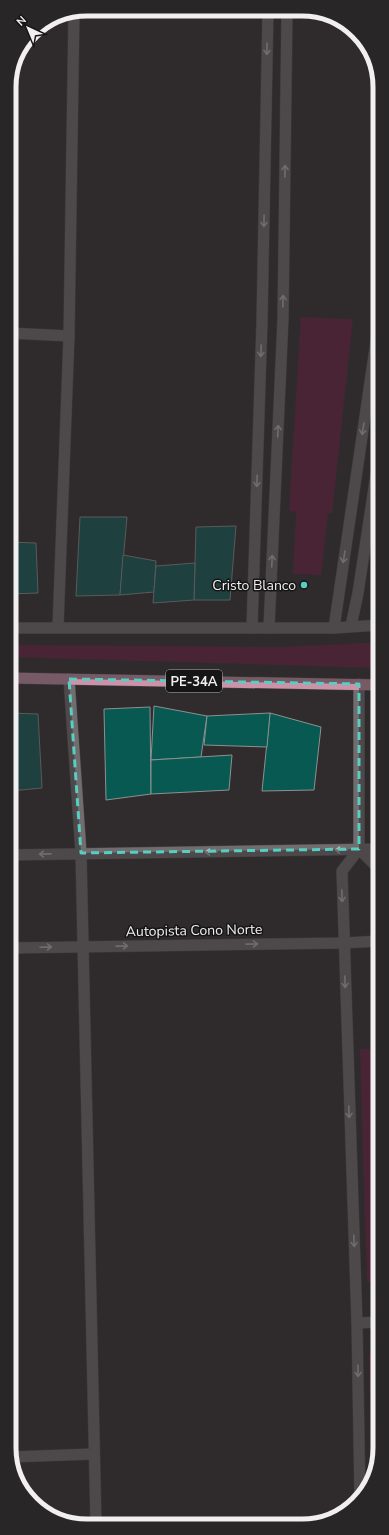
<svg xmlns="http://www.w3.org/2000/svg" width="389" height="1535" font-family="'Nunito Sans',sans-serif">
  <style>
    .green { fill: #661b3e }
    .building { fill: #095953; stroke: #8c9190 }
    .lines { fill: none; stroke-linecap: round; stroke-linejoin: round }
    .minor-casing { stroke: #4c4949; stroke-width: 12 }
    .tertiary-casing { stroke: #4c4949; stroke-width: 12 }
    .secondary-casing { stroke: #4c4949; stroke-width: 12 }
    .trunk-casing { stroke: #4c4949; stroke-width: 12 }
    .minor { stroke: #716c6e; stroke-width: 11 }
    .tertiary { stroke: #716c6e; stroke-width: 11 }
    .secondary { stroke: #716c6e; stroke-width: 11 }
    .trunk { stroke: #cd92a8; stroke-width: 11 }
    .oneway { stroke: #bebbbb }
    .marked { fill: none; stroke: #57cec1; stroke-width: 3; stroke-dasharray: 8 5; stroke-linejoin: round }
    .poi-dot { fill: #57cec1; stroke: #161515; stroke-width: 1.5 }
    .labels { text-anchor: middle; stroke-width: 3; stroke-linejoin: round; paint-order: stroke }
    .shield { fill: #161515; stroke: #afaeae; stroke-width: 1 }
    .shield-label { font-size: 13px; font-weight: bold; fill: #f1efef }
    .poi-label { font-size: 14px; fill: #f1efef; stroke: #161515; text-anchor: end }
    .street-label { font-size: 14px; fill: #f1efef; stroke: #161515 }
    .rim { fill: none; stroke: #f1efef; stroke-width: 5 }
  </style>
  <rect width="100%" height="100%" fill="#302c2d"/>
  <!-- green -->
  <g class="green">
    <polygon points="301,317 353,319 332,513 328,513 321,575 293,574 296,512 289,511"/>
    <polygon points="368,643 380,643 380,668 9,657 9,645 279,647"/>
    <polygon points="360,1049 373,1049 380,1283 367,1282"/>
    <polygon points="369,1354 380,1354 380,1452 372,1471"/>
  </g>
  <!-- building -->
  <g class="building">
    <polygon points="80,517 127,517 120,595 76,596"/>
    <polygon points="236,526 230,600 194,600 196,527"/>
    <polygon points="9,542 36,543 38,593 9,594"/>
    <polygon points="379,549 380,592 373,586"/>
    <polygon points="123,555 156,561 154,592 120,595"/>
    <polygon points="195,563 194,600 153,603 156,566"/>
    <polygon points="154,706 207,716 201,757 151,760"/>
    <polygon points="150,707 151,794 106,800 104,709"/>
    <polygon points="9,713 38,714 42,788 10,791"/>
    <polygon points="270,713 321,727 314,790 262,791"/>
    <polygon points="270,713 267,747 204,745 207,716"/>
    <polygon points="232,755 229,790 151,794 151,760"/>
  </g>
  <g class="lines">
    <!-- minor casing -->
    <g class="minor-casing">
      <g id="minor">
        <polyline points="9,333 69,336"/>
        <polyline points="351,626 358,593 379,455"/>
        <polyline points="58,627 69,336 74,12"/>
        <polyline points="9,628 334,628 380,625"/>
        <polyline points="252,628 262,322 268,10"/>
        <polyline points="269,628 283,319 287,10"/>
        <polyline points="334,628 379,321"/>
        <polyline points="69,679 81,853 96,1525"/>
        <polyline points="359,684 359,849"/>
        <polyline points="357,1323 380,1322"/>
        <polyline points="10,1457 94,1454"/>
      </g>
    </g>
    <!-- tertiary casing -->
    <g class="tertiary-casing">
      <polyline id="tertiary" points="360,1499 357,1323 342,871 359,849 378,868 380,933"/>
    </g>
    <!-- secondary casing -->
    <g class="secondary-casing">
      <g id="secondary">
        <polyline points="9,855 380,849"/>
        <polyline points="10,948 344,943 380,941"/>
      </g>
    </g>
    <!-- trunk casing -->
    <g class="trunk-casing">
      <polyline id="trunk" points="9,678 380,685"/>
    </g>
    <!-- minor -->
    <use href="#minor" class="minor"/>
    <!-- tertiary -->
    <use href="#tertiary" class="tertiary"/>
    <!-- secondary -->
    <use href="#secondary" class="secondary"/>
    <!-- trunk -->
    <use href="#trunk" class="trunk"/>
  </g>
  <!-- one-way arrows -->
  <defs><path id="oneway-shaft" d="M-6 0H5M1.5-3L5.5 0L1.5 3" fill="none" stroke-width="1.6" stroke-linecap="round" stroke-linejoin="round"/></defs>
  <g class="oneway">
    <use href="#oneway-shaft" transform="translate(267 49) rotate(91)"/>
    <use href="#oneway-shaft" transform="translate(285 171) rotate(-89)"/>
    <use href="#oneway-shaft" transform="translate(264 221) rotate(91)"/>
    <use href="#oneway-shaft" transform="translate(283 301) rotate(-89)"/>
    <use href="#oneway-shaft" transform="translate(261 351) rotate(92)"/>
    <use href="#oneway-shaft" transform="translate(363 429) rotate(99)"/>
    <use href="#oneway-shaft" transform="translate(278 431) rotate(-87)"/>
    <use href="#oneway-shaft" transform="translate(257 481) rotate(92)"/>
    <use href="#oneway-shaft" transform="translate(344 557) rotate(99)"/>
    <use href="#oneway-shaft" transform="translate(272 561) rotate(-87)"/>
    <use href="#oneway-shaft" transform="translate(341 850) rotate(179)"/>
    <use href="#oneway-shaft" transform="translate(211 852) rotate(179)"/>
    <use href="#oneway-shaft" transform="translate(45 854) rotate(179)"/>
    <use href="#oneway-shaft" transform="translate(342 896) rotate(88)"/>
    <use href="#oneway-shaft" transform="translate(252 944) rotate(-1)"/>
    <use href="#oneway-shaft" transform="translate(122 946) rotate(-1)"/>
    <use href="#oneway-shaft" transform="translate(46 947) rotate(-2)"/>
    <use href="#oneway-shaft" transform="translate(345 982) rotate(88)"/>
    <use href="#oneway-shaft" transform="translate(349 1112) rotate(88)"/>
    <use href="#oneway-shaft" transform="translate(354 1241) rotate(88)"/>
    <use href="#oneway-shaft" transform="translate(358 1371) rotate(89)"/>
  </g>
  <!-- marked area -->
  <path d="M0 0H389V1535H0ZM69,679L359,684V849L81,853Z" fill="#302c2d" fill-opacity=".55" fill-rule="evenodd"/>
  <path class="marked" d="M69,679L359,684V849L81,853Z"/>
  <!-- markers -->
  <circle class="poi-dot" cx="304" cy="585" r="4"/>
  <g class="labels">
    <!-- shield labels -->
    <rect class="shield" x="166" y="670" width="56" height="22" rx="3"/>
    <g class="shield-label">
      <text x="194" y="686">PE-34A</text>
    </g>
    <!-- poi labels -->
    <g class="poi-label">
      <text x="296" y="590">Cristo Blanco</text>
    </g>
    <!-- street labels -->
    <g class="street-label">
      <text transform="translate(194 930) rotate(-1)" y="5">Autopista Cono Norte</text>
    </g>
  </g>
  <!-- crop -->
  <path d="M0 0H389V1535H0ZM87 16H302A71 71 0 0 1 373 87V1448A71 71 0 0 1 302 1519H87A71 71 0 0 1 16 1448V87A71 71 0 0 1 87 16Z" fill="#282626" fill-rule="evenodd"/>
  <path class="rim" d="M87 16H302A71 71 0 0 1 373 87V1448A71 71 0 0 1 302 1519H87A71 71 0 0 1 16 1448V87A71 71 0 0 1 87 16Z"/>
  <!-- north arrow -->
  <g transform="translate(28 28) rotate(316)" stroke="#161515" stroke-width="3" paint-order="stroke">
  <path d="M0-3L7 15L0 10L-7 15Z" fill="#f1efef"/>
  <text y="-6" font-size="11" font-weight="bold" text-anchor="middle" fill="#f1efef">N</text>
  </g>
</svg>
